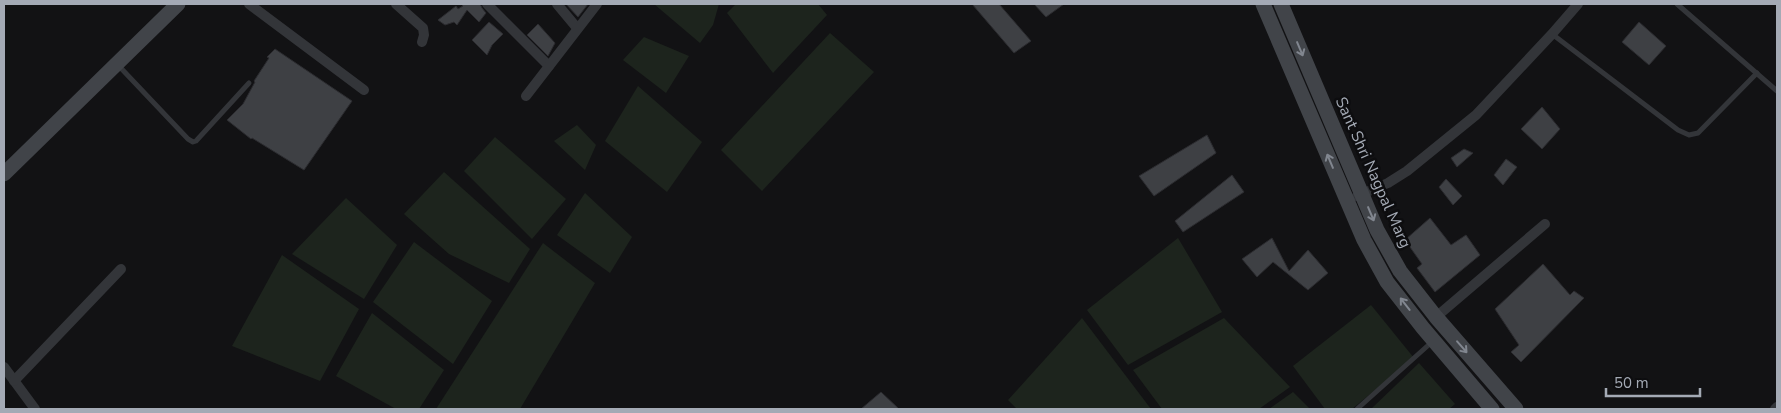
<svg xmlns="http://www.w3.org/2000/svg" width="1781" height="413" font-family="'Nunito Sans',sans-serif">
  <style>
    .green { fill: #1d241d }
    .building { fill: #3e4044; stroke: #2c2c30 }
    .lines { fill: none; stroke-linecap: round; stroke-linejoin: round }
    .lane { stroke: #333539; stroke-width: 5 }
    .street { stroke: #333539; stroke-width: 10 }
    .secondary { stroke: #414449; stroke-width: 15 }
    .oneway { stroke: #81868f }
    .labels { text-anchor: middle; stroke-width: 5; stroke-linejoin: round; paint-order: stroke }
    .street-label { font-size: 16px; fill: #a4aab5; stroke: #0d0d0f }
  </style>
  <rect width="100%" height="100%" fill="#121214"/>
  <!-- green -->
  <g class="green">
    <polygon points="654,4 719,4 713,25 700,43"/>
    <polygon points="736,4 818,4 827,15 773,73 727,13"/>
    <polygon points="830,33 874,72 762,191 721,150"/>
    <polygon points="644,37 689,56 666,93 623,60"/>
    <polygon points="638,86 702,142 667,192 605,141"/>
    <polygon points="577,125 596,145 585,170 554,141"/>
    <polygon points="495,137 566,199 532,239 464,171"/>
    <polygon points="444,172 530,249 509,283 449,254 404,214"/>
    <polygon points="585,193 632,237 610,273 557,235"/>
    <polygon points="346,198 397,245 364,299 292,254"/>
    <polygon points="1178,238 1222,312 1128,365 1087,310"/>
    <polygon points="414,242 492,301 453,364 373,302"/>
    <polygon points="543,243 595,283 520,409 436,409"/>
    <polygon points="282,255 359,309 320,381 232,346"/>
    <polygon points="1371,305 1414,358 1352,409 1325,409 1293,366"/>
    <polygon points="372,313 444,370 419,409 396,409 336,376"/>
    <polygon points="1082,318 1151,409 1017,409 1008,400"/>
    <polygon points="1224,318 1290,387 1259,409 1162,409 1133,370"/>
    <polygon points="1419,363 1455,404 1449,409 1371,409"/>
    <polygon points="1293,392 1310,409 1269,409"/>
  </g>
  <!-- building -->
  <g class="building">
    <polygon points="461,4 480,4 482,8 486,13 479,22 467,10 457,25 454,22 445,25 438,20 456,6 458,9 463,6"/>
    <polygon points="566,4 588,4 578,17"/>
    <polygon points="972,4 999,4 1031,41 1014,53"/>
    <polygon points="1034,4 1064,4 1046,17"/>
    <polygon points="489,22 503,34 492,45 487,55 472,40"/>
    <polygon points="1639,22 1666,46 1649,65 1622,42"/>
    <polygon points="538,24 555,43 548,56 527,35"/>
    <polygon points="275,49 352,101 304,170 252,138 251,139 227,120 243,104 255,82 254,81 269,58 267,57"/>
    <polygon points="1542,107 1560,129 1542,149 1521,129"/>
    <polygon points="1207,135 1216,153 1154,196 1139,176"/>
    <polygon points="1464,149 1473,153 1457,167 1451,158"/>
    <polygon points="1506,159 1517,167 1503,185 1494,175"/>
    <polygon points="1232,175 1244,192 1183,232 1175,221"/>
    <polygon points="1446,179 1462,196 1453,205 1439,187"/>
    <polygon points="1430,218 1451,245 1466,235 1480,255 1435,292 1417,268 1422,264 1405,240"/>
    <polygon points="1272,238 1289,271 1308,250 1328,273 1308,290 1273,262 1257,277 1242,259"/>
    <polygon points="1543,264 1570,295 1574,291 1584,298 1521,362 1511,352 1519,345 1495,309"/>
    <polygon points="881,392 899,409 861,409"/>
  </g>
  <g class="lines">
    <!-- lane -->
    <g class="lane">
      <polyline points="1677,4 1777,91"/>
      <polyline points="1552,34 1678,130 1689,135 1698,133 1757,73"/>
      <polyline points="117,64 188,139 193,142 196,141 249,83"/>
      <polyline points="1357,409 1433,341"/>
    </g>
    <!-- street -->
    <g class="street">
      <polyline points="249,4 364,90"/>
      <polyline points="396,4 423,28 424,35 422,42"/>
      <polyline points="487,4 549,66"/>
      <polyline points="557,4 577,28"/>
      <polyline points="526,96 597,4"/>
      <polyline points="1357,196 1388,183 1407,171 1476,115 1552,34 1578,4"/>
      <polyline points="1436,317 1545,224"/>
      <polyline points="4,367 35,409"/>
      <polyline points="14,381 121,269"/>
      <polyline points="1775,409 1777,407"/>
    </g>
    <!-- secondary -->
    <g class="secondary">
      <polyline points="1263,4 1364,240 1387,282 1423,328 1492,409"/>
      <polyline points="1281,4 1377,230 1400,271 1436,317 1516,409"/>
      <polyline points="4,174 178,4"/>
    </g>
  </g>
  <!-- one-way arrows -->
  <defs><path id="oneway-shaft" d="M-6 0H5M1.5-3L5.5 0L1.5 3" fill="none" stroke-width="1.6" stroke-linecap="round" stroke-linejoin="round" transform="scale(1.25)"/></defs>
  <g class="oneway">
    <use href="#oneway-shaft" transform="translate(1300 49) rotate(67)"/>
    <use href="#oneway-shaft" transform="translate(1330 161) rotate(-113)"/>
    <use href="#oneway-shaft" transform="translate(1371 214) rotate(67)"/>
    <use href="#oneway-shaft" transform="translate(1405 304) rotate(-128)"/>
    <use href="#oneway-shaft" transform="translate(1462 347) rotate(49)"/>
  </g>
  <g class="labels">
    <!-- street labels -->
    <g class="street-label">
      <text transform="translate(1374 172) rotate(66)" y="6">Sant Shri Nagpal Marg</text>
    </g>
  </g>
  <!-- border -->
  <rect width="1781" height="413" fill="none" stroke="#a4aab5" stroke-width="10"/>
  <!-- scale -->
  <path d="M1606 388v8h94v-8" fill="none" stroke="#a4aab5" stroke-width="2.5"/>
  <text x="1614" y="388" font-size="15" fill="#a4aab5" stroke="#0d0d0f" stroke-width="4" paint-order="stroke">50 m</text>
</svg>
